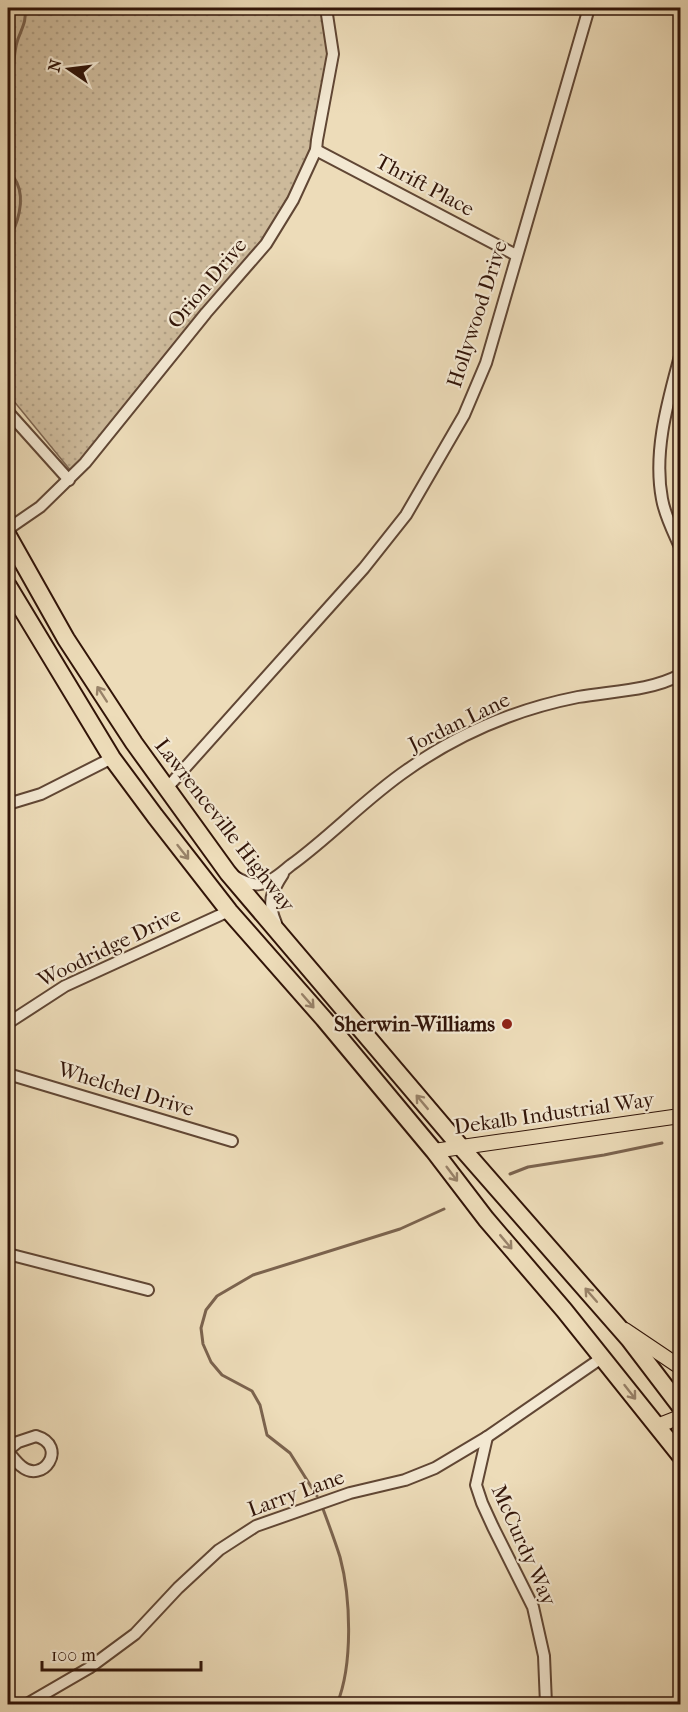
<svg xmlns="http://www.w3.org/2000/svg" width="688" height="1712" font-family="'IM FELL French Canon',serif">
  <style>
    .park { fill: url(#park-dots); stroke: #7f6752; stroke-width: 1.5 }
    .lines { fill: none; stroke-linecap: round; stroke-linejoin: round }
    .stream { stroke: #7b634e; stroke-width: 3 }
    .minor-casing { stroke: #604634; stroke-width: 14 }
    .major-casing { stroke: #311408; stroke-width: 16 }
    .highway-casing { stroke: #311408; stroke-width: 20 }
    .minor { stroke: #f3e8d2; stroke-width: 10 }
    .major { stroke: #eddcb9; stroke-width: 14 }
    .highway { stroke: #eddcb9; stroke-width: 16 }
    .oneway { stroke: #988269 }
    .poi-dot { fill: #8f2418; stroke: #f3e8d2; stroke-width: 2 }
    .labels { text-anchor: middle; stroke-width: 4.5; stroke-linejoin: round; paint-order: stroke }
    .street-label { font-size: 21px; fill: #311408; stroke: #f3e8d2 }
    .poi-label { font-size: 21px; font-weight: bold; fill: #311408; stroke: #f3e8d2; text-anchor: end }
  </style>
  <defs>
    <pattern id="park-dots" width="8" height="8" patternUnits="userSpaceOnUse" patternTransform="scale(1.5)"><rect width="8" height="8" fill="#cdba9b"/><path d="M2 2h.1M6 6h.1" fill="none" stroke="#b09f84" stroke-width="1.8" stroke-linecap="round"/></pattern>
  </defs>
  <rect width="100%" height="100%" fill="#eddcb9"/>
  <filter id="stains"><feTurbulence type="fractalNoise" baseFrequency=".00333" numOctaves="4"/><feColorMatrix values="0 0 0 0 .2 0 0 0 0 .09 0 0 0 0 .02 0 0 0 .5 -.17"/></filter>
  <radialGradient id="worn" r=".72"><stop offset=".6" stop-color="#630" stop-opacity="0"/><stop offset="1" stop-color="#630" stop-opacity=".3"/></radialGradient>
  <!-- park -->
  <polygon class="park" points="8,8 327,8 336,52 311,152 255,261 71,471 8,394"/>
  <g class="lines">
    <!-- stream -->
    <g class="stream">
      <path d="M8,100C16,79 11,58 18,39C22,28 27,20 25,8"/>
      <path d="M8,166C10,172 14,177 17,183C25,200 18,225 8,239"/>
      <polyline points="510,1174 528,1167 604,1155 662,1143"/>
      <polyline points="317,1496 290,1453 267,1435 260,1405 252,1391 222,1375 211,1362 203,1344 201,1328 206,1310 217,1296 253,1275 400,1229 444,1209"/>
      <path d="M323,1509C329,1525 335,1541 340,1557C351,1598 353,1665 337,1704"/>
    </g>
    <!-- minor casing -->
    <g class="minor-casing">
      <g id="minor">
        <polyline points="316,150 516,255"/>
        <path d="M680,356C668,401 653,451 662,499C665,516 673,531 680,547"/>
        <polyline points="8,412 69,480"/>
        <polyline points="8,529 40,507 85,463 206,313 266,244 293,200 316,150 317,140 333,54 326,8"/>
        <polyline points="167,788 364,568 406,515 464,415 486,363 589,8"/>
        <polyline points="8,804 41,794 112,758"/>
        <path d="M234,876C242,881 251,886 260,884C271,883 282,872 291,865C331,836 366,798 407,770C458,734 517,709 578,697C612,691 650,691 680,675"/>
        <path d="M276,923C267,903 271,892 283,874"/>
        <polyline points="8,1023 65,986 229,911"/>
        <polyline points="8,1074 232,1141"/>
        <polyline points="8,1254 148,1290"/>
        <polyline points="487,1437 476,1485 482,1503 493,1527 533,1607 544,1656 546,1704"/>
        <path d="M8,1450L18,1442L36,1436C69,1446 43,1485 21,1466C16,1462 12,1456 8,1452"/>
        <polyline points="27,1704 89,1668 135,1634 178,1588 219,1550 256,1526 350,1493 405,1480 435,1468 487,1437 603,1357"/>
      </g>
    </g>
    <!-- major casing -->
    <g class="major-casing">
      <g id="major">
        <polyline points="434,1151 680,1116"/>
        <polyline points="625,1330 680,1367"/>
        <polyline points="657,1426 680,1417"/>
      </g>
    </g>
    <!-- highway casing -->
    <g class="highway-casing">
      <g id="highway">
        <polyline points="8,536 66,639 134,743 228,873 460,1146 629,1339 680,1406"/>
        <polyline points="8,586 112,758 155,816 229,911 324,1019 434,1151 486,1219 564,1310 680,1455"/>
      </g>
    </g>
    <!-- minor -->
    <use href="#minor" class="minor"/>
    <!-- major -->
    <use href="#major" class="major"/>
    <!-- highway -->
    <use href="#highway" class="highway"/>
  </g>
  <!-- one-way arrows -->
  <defs><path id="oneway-shaft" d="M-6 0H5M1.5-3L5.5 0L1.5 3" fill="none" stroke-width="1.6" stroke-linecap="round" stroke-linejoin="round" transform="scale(1.5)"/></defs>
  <g class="oneway">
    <use href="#oneway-shaft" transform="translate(102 694) rotate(-123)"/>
    <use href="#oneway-shaft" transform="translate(183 852) rotate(52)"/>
    <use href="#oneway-shaft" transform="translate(308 1001) rotate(49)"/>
    <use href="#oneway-shaft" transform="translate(422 1102) rotate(-130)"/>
    <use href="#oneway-shaft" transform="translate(452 1174) rotate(53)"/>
    <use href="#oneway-shaft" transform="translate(506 1242) rotate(50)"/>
    <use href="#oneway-shaft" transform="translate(591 1295) rotate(-131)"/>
    <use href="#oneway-shaft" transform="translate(630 1392) rotate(52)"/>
  </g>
  <!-- markers -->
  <circle class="poi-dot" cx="507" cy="1024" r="6"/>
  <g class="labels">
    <!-- street labels -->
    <g class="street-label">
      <text transform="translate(425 185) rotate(28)" y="7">Thrift Place</text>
      <text transform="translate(207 283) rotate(-50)" y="7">Orion Drive</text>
      <text transform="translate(477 314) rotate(-72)" y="7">Hollywood Drive</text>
      <text transform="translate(459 722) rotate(-26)" y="7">Jordan Lane</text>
      <text transform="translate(225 825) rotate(52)" y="7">Lawrenceville Highway</text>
      <text transform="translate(109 947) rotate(-26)" y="7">Woodridge Drive</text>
      <text transform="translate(126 1089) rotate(17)" y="7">Whelchel Drive</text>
      <text transform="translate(554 1113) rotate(-8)" y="7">Dekalb Industrial Way</text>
      <text transform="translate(296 1493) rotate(-20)" y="7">Larry Lane</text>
      <text transform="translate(524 1545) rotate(66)" y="7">McCurdy Way</text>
    </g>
    <!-- poi labels -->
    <g class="poi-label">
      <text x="495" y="1031">Sherwin-Williams</text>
    </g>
  </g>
  <!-- margin -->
  <rect width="688" height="1712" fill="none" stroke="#eddcb9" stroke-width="30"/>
  <rect x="9" y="9" width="670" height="1694" fill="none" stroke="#311408" stroke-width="3"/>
  <rect x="15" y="15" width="658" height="1682" fill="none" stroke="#311408" stroke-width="1.5"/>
  <!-- north arrow -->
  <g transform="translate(69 69) rotate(284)" stroke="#f3e8d2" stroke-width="4.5" paint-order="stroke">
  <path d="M0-4.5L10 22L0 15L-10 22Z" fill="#311408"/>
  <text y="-9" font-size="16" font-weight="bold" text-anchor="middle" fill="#311408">N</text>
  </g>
  <!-- scale -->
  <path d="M42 1661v9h159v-9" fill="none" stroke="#311408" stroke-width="3"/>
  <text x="51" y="1661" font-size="18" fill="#311408" stroke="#f3e8d2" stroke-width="4.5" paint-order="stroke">100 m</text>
  <rect width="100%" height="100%" filter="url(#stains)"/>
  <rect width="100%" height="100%" fill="url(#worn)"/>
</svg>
